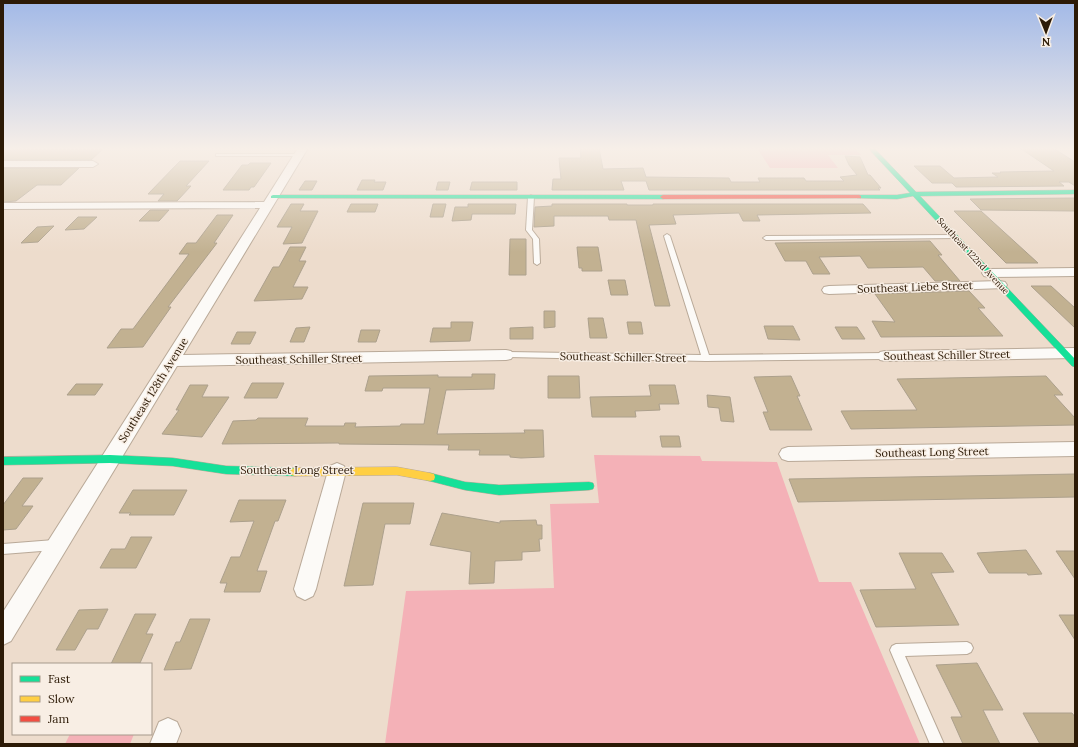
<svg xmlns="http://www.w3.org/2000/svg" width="1078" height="747" font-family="Lora,serif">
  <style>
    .green { fill: #f4b1b7 }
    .building { fill: #c2b191; stroke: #aca08c }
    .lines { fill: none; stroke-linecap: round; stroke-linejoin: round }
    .lane-casing { stroke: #b9a998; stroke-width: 2 }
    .street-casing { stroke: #b9a998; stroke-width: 2 }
    .fast-casing { stroke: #b9a998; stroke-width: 1 }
    .slow-casing { stroke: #b9a998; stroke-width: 1 }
    .jam-casing { stroke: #b9a998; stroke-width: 1 }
    .lane { fill: #fcfaf7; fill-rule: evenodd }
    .street { fill: #fcfaf7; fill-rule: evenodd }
    .fast { fill: #16e098; fill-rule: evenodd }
    .slow { fill: #ffcf43; fill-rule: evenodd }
    .jam { fill: #f24e42; fill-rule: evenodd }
    .labels { text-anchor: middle; stroke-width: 3; stroke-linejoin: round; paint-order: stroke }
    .far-street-label { font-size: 9px; fill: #2c1a06; stroke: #f8eee4 }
    .street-label { font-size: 11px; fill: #2c1a06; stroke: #f8eee4 }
  </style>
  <rect width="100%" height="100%" fill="#eddccc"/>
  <!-- green -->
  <g class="green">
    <polygon points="757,148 854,148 861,155 828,155 838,168 770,168"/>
    <polygon points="594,455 700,456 702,461 777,462 819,582 851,582 920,744 385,744 406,591 554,588 550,504 599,503"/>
    <polygon points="70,734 134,734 130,744 65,744"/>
  </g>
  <!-- building -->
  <g class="building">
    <polygon points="580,148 599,148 603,169 643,168 646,177 729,178 731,182 760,182 758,178 804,178 806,181 844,181 840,177 857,175 849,165 845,156 860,157 868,175 870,175 881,188 878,188 880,190 649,190 646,181 621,181 624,190 552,190 553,179 561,179 559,158 581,158"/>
    <polygon points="1020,148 1053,148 1075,162 1075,186 1069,182 1059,182 1064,186 956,187 952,183 932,183 914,166 940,166 954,178 998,177 992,173 1001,173 1000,172 1054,171"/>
    <polygon points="103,149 91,160 3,160 3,150"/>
    <polygon points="180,161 209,161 186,186 191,186 177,201 158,201 164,194 148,194"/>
    <polygon points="250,163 271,163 254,187 251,187 249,190 223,190 242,165 248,165"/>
    <polygon points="3,168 79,168 61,185 37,185 16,201 3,202"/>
    <polygon points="362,180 375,180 374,182 386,182 383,190 357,190"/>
    <polygon points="305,181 317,181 312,190 299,190"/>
    <polygon points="438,182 450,182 448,190 436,190"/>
    <polygon points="472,182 517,182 517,190 470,190"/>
    <polygon points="1075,198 1075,211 981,210 970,199"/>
    <polygon points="291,204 304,204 300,211 318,211 302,243 283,244 292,227 277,227"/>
    <polygon points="351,204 378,204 375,212 347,212"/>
    <polygon points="433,204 446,204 443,217 430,217"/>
    <polygon points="468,204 516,204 515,214 472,214 471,220 452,221 455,207 468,207"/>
    <polygon points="552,204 627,204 627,205 653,205 653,204 863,204 871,213 757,215 760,221 743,221 739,213 673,215 676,224 649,225 670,306 655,306 636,220 609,220 608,216 554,216 554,226 534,227 535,207 552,206"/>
    <polygon points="150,210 169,210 159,221 139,221"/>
    <polygon points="954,211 981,211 1038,263 1006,263"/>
    <polygon points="217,215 233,215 214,243 217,243 168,307 171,307 143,347 107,348 121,329 133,329 189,254 179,254 187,243 196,243"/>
    <polygon points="78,217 97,217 84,229 65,230"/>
    <polygon points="54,226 38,242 21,243 37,227"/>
    <polygon points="510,239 526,239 526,275 509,275"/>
    <polygon points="930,241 942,255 938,255 960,281 935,281 923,267 868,268 860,256 819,257 830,274 813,274 806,261 785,261 775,243"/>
    <polygon points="290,247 306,247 299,261 306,261 293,287 308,287 302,299 254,301 273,267 279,267"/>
    <polygon points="577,247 598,247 602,271 582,271 582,268 579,268"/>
    <polygon points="608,280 625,280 628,295 611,295"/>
    <polygon points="1031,286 1051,286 1075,308 1075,328"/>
    <polygon points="969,291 985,308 978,308 1003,336 881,337 872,321 895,322 875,294"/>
    <polygon points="544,311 555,311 555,327 544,328"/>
    <polygon points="588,318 603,318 607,338 590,338"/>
    <polygon points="451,322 473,322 470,341 430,342 433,328 451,328"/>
    <polygon points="627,322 641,322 643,334 629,334"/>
    <polygon points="764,326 793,326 800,340 768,339"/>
    <polygon points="310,327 304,342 290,342 296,328"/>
    <polygon points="533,327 533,339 510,339 510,328"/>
    <polygon points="835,327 857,327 865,339 842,339"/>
    <polygon points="361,330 380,330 376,342 358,342"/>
    <polygon points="237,332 256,332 250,344 231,344"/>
    <polygon points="472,374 495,374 494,389 446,390 437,434 525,433 524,430 543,430 544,457 521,458 510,457 510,455 479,455 480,450 448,450 449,445 339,444 339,443 222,444 233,421 256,420 258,418 308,418 305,426 344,426 345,423 356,423 355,427 400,426 401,424 424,424 430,388 383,388 382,391 365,391 369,376 438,375 438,377 472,377"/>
    <polygon points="548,376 579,376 580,398 548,398"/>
    <polygon points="791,376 800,396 797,396 812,430 770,430 763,412 768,412 754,377"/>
    <polygon points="1046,376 1063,395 1054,395 1075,418 1075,425 851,429 841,411 917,410 897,379"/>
    <polygon points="252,383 284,383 277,398 244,398"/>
    <polygon points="76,384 103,384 95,395 67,395"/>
    <polygon points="190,385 208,385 202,397 229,397 202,437 162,434 179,410 176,410"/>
    <polygon points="649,385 675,385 679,404 659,404 660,410 635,411 636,417 592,417 590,397 651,396"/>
    <polygon points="707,395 730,397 734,422 721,421 719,408 708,407"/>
    <polygon points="660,436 679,436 681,447 662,447"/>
    <polygon points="1075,474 1075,497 798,502 789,479"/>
    <polygon points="23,478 43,478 22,506 33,506 16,529 3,530 3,505"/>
    <polygon points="133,490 187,490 174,515 129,515 131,513 119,513"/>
    <polygon points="239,500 286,500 278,521 275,521 257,571 267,571 260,592 224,592 227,583 220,583 231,557 240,557 254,521 230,522"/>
    <polygon points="363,503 414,503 410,524 385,524 373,585 344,586"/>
    <polygon points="442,513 500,523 500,521 536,520 537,525 542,525 542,539 539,539 540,551 522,552 522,560 495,561 494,583 469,584 471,552 430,545"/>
    <polygon points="131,537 152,537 136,568 100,568 111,549 125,549"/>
    <polygon points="1026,550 1042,574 1028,575 1027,573 989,573 977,553"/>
    <polygon points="1056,551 1075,551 1075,579"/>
    <polygon points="899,553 942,553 954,572 931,573 959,625 876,627 860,590 916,589"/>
    <polygon points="108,609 98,629 87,629 75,650 56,650 79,610"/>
    <polygon points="135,614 156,614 146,634 153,634 140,663 111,664"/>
    <polygon points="1059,615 1075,615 1075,640"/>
    <polygon points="190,619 210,619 191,669 164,670 176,642 180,642"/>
    <polygon points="977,663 1003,710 983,710 1000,744 963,744 951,717 962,717 936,665"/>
    <polygon points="1023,713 1072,713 1075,717 1075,744 1040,744"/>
  </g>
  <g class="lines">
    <!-- lane casing -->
    <g class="lane-casing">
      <g id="lane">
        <polygon points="216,154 299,154 301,155 299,156 216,156"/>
        <polygon points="531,195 534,197 532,230 539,239 540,263 537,265 534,263 533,239 526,230 528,197"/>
        <polygon points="667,234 670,236 709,355 885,353 889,356 885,359 706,361 503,357 502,355 503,353 506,352 701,355 664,236"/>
        <polygon points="955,235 958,237 957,238 766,240 763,238 766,236"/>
        <polygon points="54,540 58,542 59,545 58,548 54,550 3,554 3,544"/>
        <polygon points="967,642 971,644 973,648 971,652 967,654 905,656 944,744 930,744 890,650 892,646 896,644"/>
      </g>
    </g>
    <!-- street casing -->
    <g class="street-casing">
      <g id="street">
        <polygon points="298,148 308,148 183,355 506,350 511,351 514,355 511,359 506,360 177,366 11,641 3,645 3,612 260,208 3,209 3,203 264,202"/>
        <polygon points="3,161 93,161 98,164 93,167 3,167"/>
        <polygon points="1075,268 1075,276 989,277 984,276 982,273 984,270 989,269"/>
        <polygon points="1000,281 1005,282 1007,285 1005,288 829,294 824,293 822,290 824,287 829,286"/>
        <polygon points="1075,348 1075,358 885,361 880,360 877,356 880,352 885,351"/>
        <polygon points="1075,442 1075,456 788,461 782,459 779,454 782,449 788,447"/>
        <polygon points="337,463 344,466 346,471 316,589 313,596 305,600 297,596 294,589 328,471 330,466"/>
        <polygon points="168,718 177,722 181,731 176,744 150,744 159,722"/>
      </g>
    </g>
    <!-- fast casing -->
    <g class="fast-casing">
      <g id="fast">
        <polygon points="868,148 874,148 916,192 1075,190 1075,194 920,196 1075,359 1075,367 1072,366 913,196 897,199 857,198 857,196 859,195 897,195 910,193"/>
        <polygon points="273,195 663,195 666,197 663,199 271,198 271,196"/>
        <polygon points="110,455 173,458 226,466 295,468 299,469 300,472 299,475 295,476 226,474 173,466 110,463 3,465 3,457"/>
        <polygon points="430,473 465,482 499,485 589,482 593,483 594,486 593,489 589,490 499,495 465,490 426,480 425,477 426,474"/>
      </g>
    </g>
    <!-- slow casing -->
    <g class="slow-casing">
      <polygon id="slow" points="397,467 430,473 434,474 435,477 434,480 430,481 397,475 295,476 291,475 290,472 291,469 295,468"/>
    </g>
    <!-- jam casing -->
    <g class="jam-casing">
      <polygon id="jam" points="859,195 861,196 861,198 663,199 660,197 663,195"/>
    </g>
    <!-- lane -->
    <use href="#lane" class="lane"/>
    <!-- street -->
    <use href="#street" class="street"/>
    <!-- fast -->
    <use href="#fast" class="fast"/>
    <!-- slow -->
    <use href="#slow" class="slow"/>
    <!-- jam -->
    <use href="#jam" class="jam"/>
  </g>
  <!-- sky -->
  <linearGradient id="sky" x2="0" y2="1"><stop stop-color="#a2b9e7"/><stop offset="0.59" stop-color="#f7efe8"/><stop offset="1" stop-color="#f7efe8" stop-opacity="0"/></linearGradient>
  <rect width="1078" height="252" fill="url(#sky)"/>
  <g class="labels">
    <!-- far-street labels -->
    <g class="far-street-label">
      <text transform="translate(973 256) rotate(47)" y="3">Southeast 122nd Avenue</text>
    </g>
    <!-- street labels -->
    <g class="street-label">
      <text transform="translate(915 287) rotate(-2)" y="4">Southeast Liebe Street</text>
      <text transform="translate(947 355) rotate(-1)" y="4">Southeast Schiller Street</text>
      <text transform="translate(623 357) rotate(1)" y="4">Southeast Schiller Street</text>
      <text transform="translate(299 359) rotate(-1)" y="4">Southeast Schiller Street</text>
      <text transform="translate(153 390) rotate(-58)" y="4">Southeast 128th Avenue</text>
      <text transform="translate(932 452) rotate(-1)" y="4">Southeast Long Street</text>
      <text x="297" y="474">Southeast Long Street</text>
    </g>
  </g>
  <!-- border -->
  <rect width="1078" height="747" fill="none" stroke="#2c1a06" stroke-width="8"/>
  <!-- legend -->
  <rect x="12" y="663" width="140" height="72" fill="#f8eee4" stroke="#a6998b"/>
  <rect x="20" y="676" width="20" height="6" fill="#16e098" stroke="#a6998b"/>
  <text x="48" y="683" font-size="12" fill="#2c1a06">Fast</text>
  <rect x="20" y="696" width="20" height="6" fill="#ffcf43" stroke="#a6998b"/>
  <text x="48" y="703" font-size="12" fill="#2c1a06">Slow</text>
  <rect x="20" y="716" width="20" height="6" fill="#f24e42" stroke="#a6998b"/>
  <text x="48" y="723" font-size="12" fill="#2c1a06">Jam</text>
  <!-- north arrow -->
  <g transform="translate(1046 32) rotate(179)" stroke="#f8eee4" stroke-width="3" paint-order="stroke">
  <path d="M0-3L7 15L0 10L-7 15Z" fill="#2c1a06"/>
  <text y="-6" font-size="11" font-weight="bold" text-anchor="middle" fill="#2c1a06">N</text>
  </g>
</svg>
